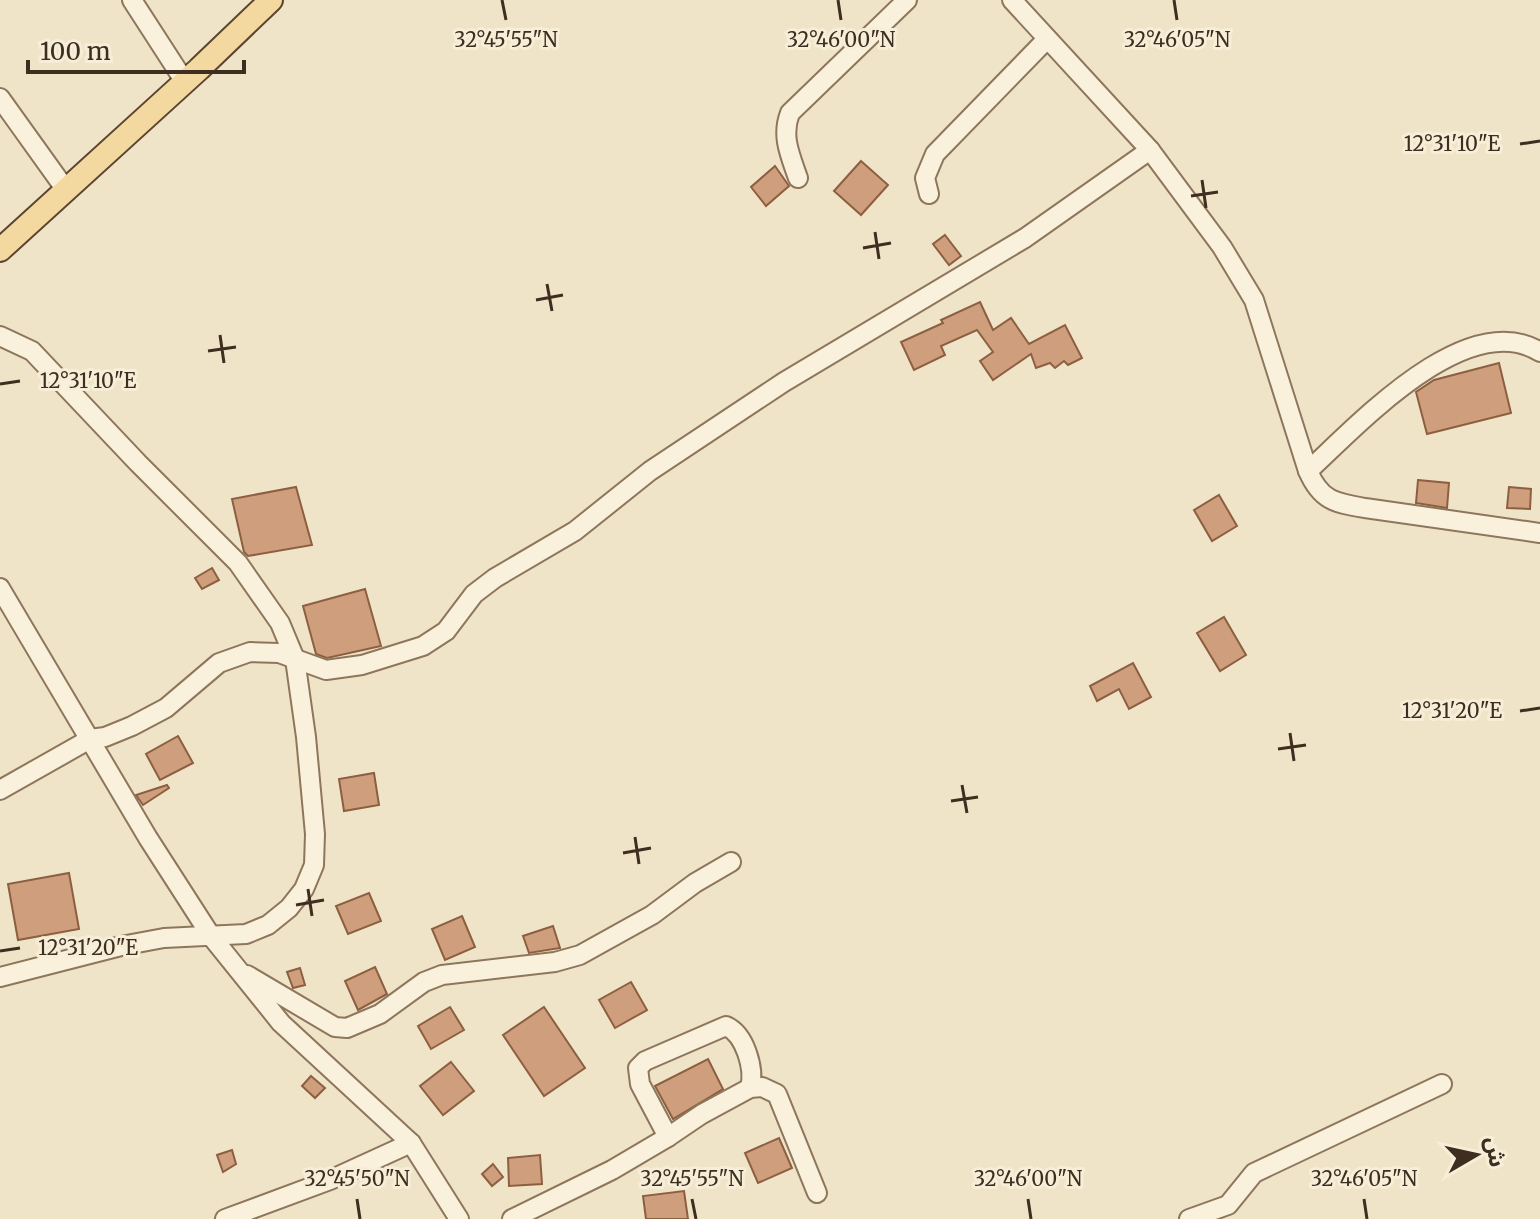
<svg xmlns="http://www.w3.org/2000/svg" width="1540" height="1219" font-family="Merriweather,'Noto Sans Arabic',serif">
  <style>
    .building { fill: #cf9f7d; stroke: #8d5f41; stroke-width: 2 }
    .lines { fill: none; stroke-linecap: round; stroke-linejoin: round }
    .minor-casing { stroke: #8d765c; stroke-width: 22 }
    .major-casing { stroke: #5b4430; stroke-width: 26 }
    .minor { stroke: #faf1dc; stroke-width: 18 }
    .major { stroke: #f3d9a0; stroke-width: 22 }
    .ticks { fill: none; stroke: #3d2e20; stroke-width: 3 }
    .ticks-label { font-size: 20px; text-anchor: middle; fill: #3d2e20; stroke: #f7eed8; stroke-width: 6; stroke-linejoin: round; paint-order: stroke }
  </style>
  <rect width="100%" height="100%" fill="#f0e4c8"/>
  <!-- building -->
  <g class="building">
    <polygon points="861,161 888,185 861,215 834,191"/>
    <polygon points="775,166 789,186 766,206 751,187"/>
    <polygon points="945,235 961,256 949,265 933,244"/>
    <polygon points="980,302 993,330 1011,318 1029,344 1065,325 1082,358 1068,365 1064,361 1055,368 1050,363 1036,368 1031,354 993,380 980,361 993,352 977,330 941,346 945,355 914,370 901,342 943,323 941,320"/>
    <polygon points="1499,363 1511,413 1427,434 1416,392 1434,380"/>
    <polygon points="1418,480 1449,483 1447,508 1416,503"/>
    <polygon points="296,487 312,545 248,556 244,552 232,499"/>
    <polygon points="1509,487 1531,489 1530,509 1507,508"/>
    <polygon points="1219,495 1237,526 1212,541 1194,510"/>
    <polygon points="212,568 219,580 202,589 195,578"/>
    <polygon points="365,589 381,646 327,658 316,654 303,606"/>
    <polygon points="1224,617 1246,655 1220,671 1197,633"/>
    <polygon points="1133,663 1151,697 1129,709 1119,689 1097,701 1090,686"/>
    <polygon points="178,736 193,763 160,780 146,754"/>
    <polygon points="374,773 379,805 344,811 339,779"/>
    <polygon points="167,785 169,788 143,805 136,795"/>
    <polygon points="69,873 79,929 18,940 8,884"/>
    <polygon points="369,893 381,921 348,934 336,906"/>
    <polygon points="462,916 475,947 445,960 432,929"/>
    <polygon points="553,926 560,948 529,953 523,936"/>
    <polygon points="375,967 387,994 358,1010 345,981"/>
    <polygon points="300,968 305,985 293,988 287,972"/>
    <polygon points="631,982 647,1010 615,1028 599,1000"/>
    <polygon points="450,1007 464,1030 431,1049 418,1026"/>
    <polygon points="544,1007 585,1068 544,1096 503,1035"/>
    <polygon points="708,1059 723,1089 673,1119 655,1086"/>
    <polygon points="451,1062 474,1091 443,1115 420,1086"/>
    <polygon points="311,1076 325,1088 315,1098 302,1086"/>
    <polygon points="779,1138 792,1168 758,1183 745,1153"/>
    <polygon points="232,1150 236,1164 223,1172 217,1155"/>
    <polygon points="540,1155 542,1184 509,1186 508,1158"/>
    <polygon points="493,1164 503,1177 492,1186 482,1174"/>
    <polygon points="684,1191 688,1219 646,1219 643,1196"/>
  </g>
  <g class="lines">
    <!-- minor casing -->
    <g class="minor-casing">
      <g id="minor">
        <polyline points="132,0 185,82"/>
        <path d="M1012,0L1150,150L1222,247L1254,300L1308,471C1321,501 1335,503 1365,508L1540,533"/>
        <polyline points="0,98 66,190"/>
        <path d="M798,178C790,155 781,136 790,113L907,0"/>
        <polyline points="929,194 925,178 935,154 1047,39"/>
        <polyline points="0,336 32,351 138,463 238,563 280,623 295,659 306,737 315,834 314,865 304,889 289,908 268,925 246,934 164,938 121,946 0,977"/>
        <path d="M1308,471C1357,426 1467,306 1540,352"/>
        <polyline points="0,588 148,838 211,936 281,1023 411,1143 459,1219"/>
        <polyline points="0,790 90,739 105,737 132,726 166,708 219,663 250,652 279,653 326,670 362,665 423,646 446,631 474,594 495,578 575,531 650,471 784,382 1025,238 1150,150"/>
        <polyline points="247,975 335,1027 347,1028 380,1014 424,982 442,975 555,962 580,955 652,915 695,883 731,862"/>
        <path d="M668,1137L640,1084L638,1068L645,1061L726,1026C745,1034 755,1069 750,1088"/>
        <polyline points="225,1219 330,1180 411,1143"/>
        <polyline points="512,1219 612,1170 668,1137 702,1114 750,1088 762,1087 777,1094 817,1193"/>
        <polyline points="1189,1219 1228,1205 1254,1173 1442,1084"/>
      </g>
    </g>
    <!-- major casing -->
    <g class="major-casing">
      <polyline id="major" points="0,250 199,69 271,0"/>
    </g>
    <!-- minor -->
    <use href="#minor" class="minor"/>
    <!-- major -->
    <use href="#major" class="major"/>
  </g>
  <!-- ticks -->
  <path class="ticks" d="M502,0L506,20M838,0L841,20M1174,0L1177,20M1520,144L1540,141M1202,180L1206,208M1191,196L1218,192M875,232L879,259M863,248L891,243M547,284L552,311M536,300L563,295M220,335L224,363M208,351L236,347M0,384L20,381M1520,711L1540,708M1290,733L1294,761M1278,749L1306,745M962,785L967,813M951,801L978,797M635,837L639,864M623,853L651,848M308,889L312,916M296,905L324,900M0,951L20,948M357,1199L360,1219M692,1199L696,1219M1028,1199L1031,1219M1364,1199L1367,1219"/>
  <g class="ticks-label">
    <text x="506" y="47">32°45'55"N</text>
    <text x="841" y="47">32°46'00"N</text>
    <text x="1177" y="47">32°46'05"N</text>
    <text x="1452" y="151">12°31'10"E</text>
    <text x="88" y="388">12°31'10"E</text>
    <text x="1452" y="718">12°31'20"E</text>
    <text x="88" y="955">12°31'20"E</text>
    <text x="357" y="1186">32°45'50"N</text>
    <text x="692" y="1186">32°45'55"N</text>
    <text x="1028" y="1186">32°46'00"N</text>
    <text x="1364" y="1186">32°46'05"N</text>
  </g>
  <!-- north arrow -->
  <g transform="translate(1476 1155) rotate(81)" stroke="#f7eed8" stroke-width="6" paint-order="stroke">
  <path d="M0-6L14 30L0 20L-14 30Z" fill="#3d2e20"/>
  <text y="-12" font-size="22" font-weight="bold" text-anchor="middle" fill="#3d2e20">ش</text>
  </g>
  <!-- scale -->
  <path d="M28 60v12h216v-12" fill="none" stroke="#3d2e20" stroke-width="4"/>
  <text x="40" y="60" font-size="24" fill="#3d2e20" stroke="#f7eed8" stroke-width="6" paint-order="stroke">100 m</text>
</svg>
